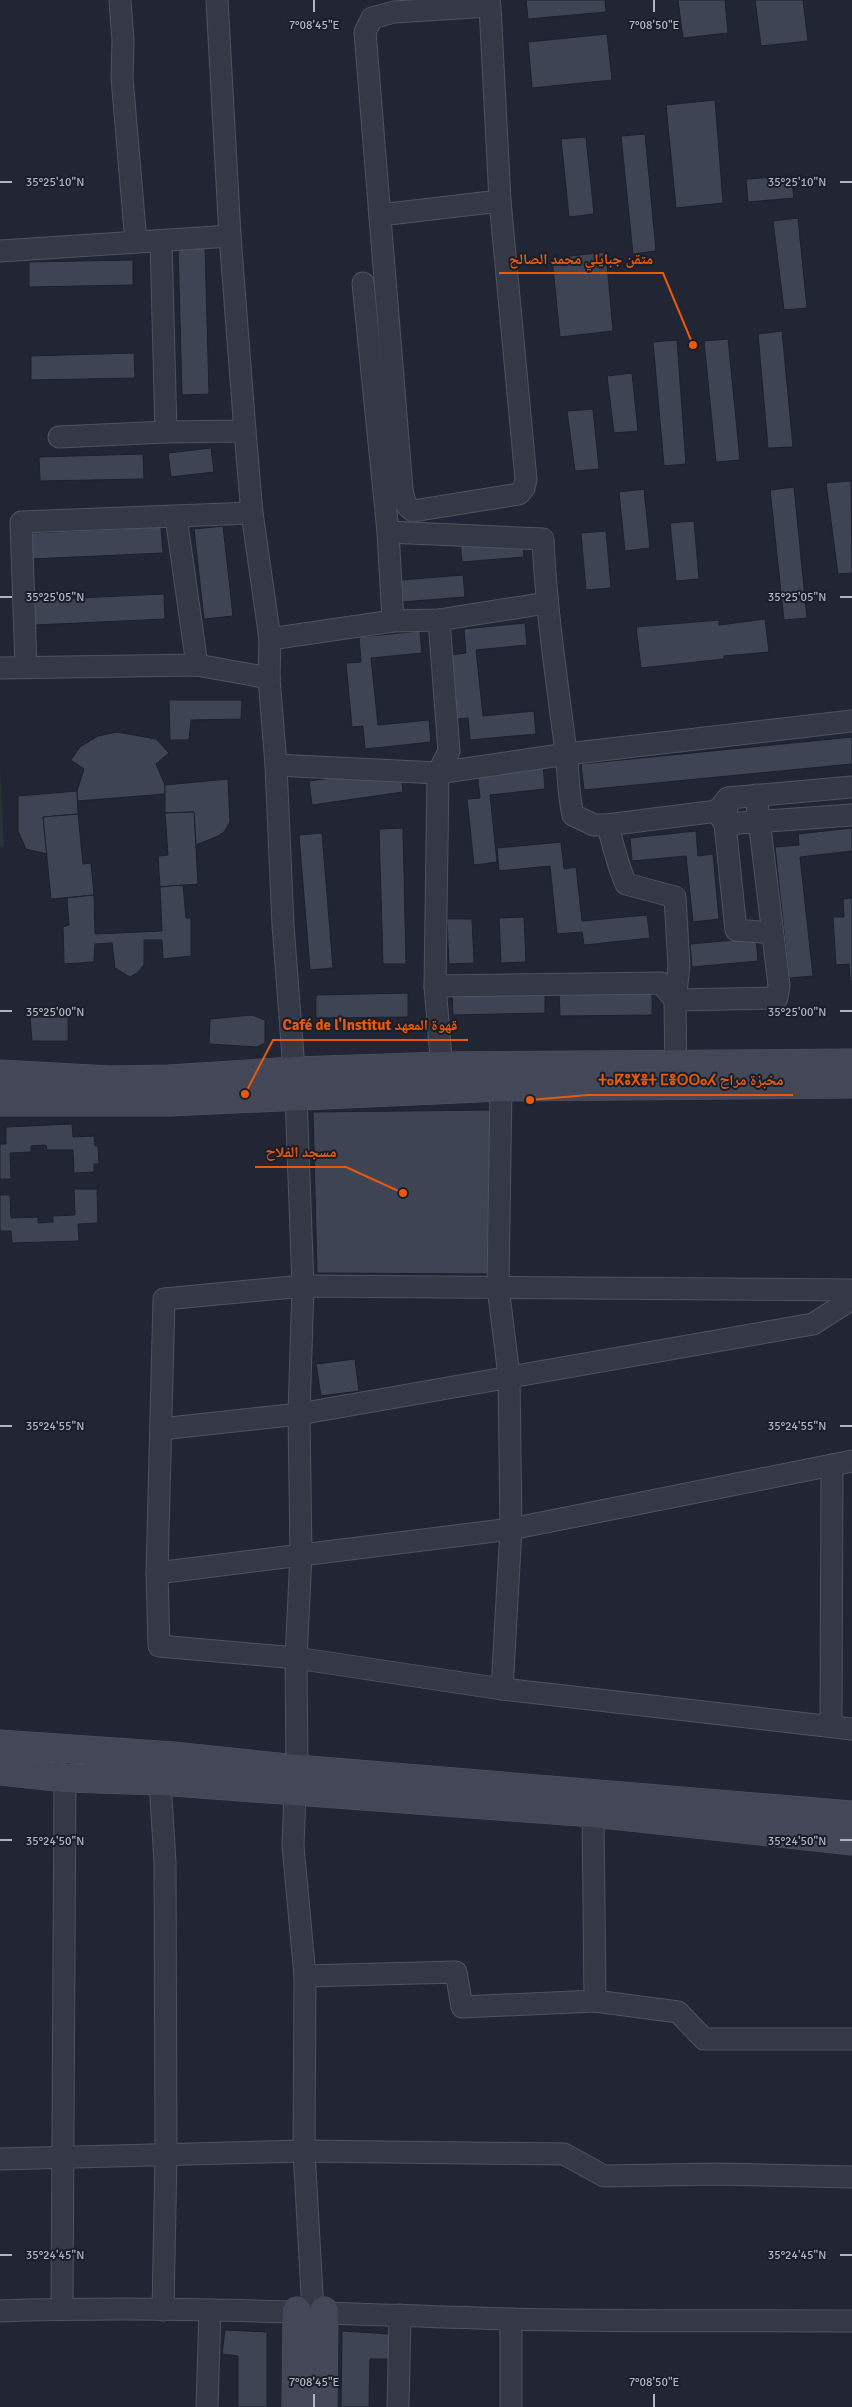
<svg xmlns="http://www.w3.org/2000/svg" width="852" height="2407" font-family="Signika,'Noto Naskh Arabic','Noto Sans Tifinagh',sans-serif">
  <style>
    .green { fill: #263438 }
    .building { fill: #3e4454; stroke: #1c202b }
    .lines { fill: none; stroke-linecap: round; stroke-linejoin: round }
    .street-casing { stroke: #4f5360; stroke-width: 23 }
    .secondary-casing { stroke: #4f5360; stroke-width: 29 }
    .street { stroke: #353945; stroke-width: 21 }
    .secondary { stroke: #434757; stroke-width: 28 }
    .ticks { fill: none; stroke: #afb3c2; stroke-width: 2 }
    .ticks-label { font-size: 12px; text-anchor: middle; fill: #afb3c2; stroke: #1a1e29; stroke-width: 4; stroke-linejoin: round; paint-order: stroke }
    .leader { fill: none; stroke: #e8590c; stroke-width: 2 }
    .callout-dot { fill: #e8590c; stroke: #1a1e29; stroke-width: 2 }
    .callout-label { font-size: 15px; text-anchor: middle; font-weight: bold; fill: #e8590c; stroke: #1a1e29; stroke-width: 4; stroke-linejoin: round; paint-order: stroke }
  </style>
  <rect width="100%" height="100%" fill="#222634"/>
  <!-- green -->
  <polygon class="green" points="0,768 4,847 0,847"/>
  <!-- building -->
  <g class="building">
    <polygon points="526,0 605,0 606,12 528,19"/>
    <polygon points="678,0 725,0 728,33 683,38"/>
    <polygon points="755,0 803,0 808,41 761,46"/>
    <polygon points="607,34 612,80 532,88 528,42"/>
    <polygon points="715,100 723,203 676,208 666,105"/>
    <polygon points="645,134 656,251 633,254 621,136"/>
    <polygon points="586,137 594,214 569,217 561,139"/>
    <polygon points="791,176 794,198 748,202 746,179"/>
    <polygon points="798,218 807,308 784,310 773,221"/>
    <polygon points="205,245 209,394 182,395 178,246"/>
    <polygon points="606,252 613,331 560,337 552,258"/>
    <polygon points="133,260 133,285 29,287 29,262"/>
    <polygon points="782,331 793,447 768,448 758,334"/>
    <polygon points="728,339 740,460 716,462 704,341"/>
    <polygon points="677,340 686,464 664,466 653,342"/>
    <polygon points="134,353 135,378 31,380 31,356"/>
    <polygon points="632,373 638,431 614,433 607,376"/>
    <polygon points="593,409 599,469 575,471 567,411"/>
    <polygon points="211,448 214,472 171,477 168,453"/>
    <polygon points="143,454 144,479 40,481 39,457"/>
    <polygon points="851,481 852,573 838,574 826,483"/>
    <polygon points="794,487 807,618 784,620 770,490"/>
    <polygon points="644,489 650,548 625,551 619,492"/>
    <polygon points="694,521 699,579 676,581 670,523"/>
    <polygon points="223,526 233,616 204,619 194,529"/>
    <polygon points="161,527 163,553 32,559 31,533"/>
    <polygon points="606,531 611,588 586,590 581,533"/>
    <polygon points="522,535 524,557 462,562 460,540"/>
    <polygon points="463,575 465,597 402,602 401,580"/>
    <polygon points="164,594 165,619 35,625 34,600"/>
    <polygon points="765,619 769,652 724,656 724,659 641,668 636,627 719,620 719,625"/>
    <polygon points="525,623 527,645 476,650 483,716 534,711 536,734 470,740 468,718 457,719 451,655 466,653 464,629"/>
    <polygon points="420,631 422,653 371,658 378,725 429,720 431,742 365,749 363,726 352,727 346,663 361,662 359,637"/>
    <polygon points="169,700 242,700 241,719 191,720 189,740 170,740"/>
    <polygon points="117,732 156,739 169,753 156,764 165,785 165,794 77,801 77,791 84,769 71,760 80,747 98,736"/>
    <polygon points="852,737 852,764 584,790 581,764"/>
    <polygon points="543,764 545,789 490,795 497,862 474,865 467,799 480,798 477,771"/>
    <polygon points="401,769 403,792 312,805 309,781"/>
    <polygon points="228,779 230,822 224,832 218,836 196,845 194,812 165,813 165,785"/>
    <polygon points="77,791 78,814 43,817 47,854 26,849 18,831 18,796"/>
    <polygon points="194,812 198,884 160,887 158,856 168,855 165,813"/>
    <polygon points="78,814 83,864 91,863 94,895 51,899 43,817"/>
    <polygon points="403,828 406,964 383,964 379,829"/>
    <polygon points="852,828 852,851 800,857 813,976 789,978 775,847 799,845 798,834"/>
    <polygon points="696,831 698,856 713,854 719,919 693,922 686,856 632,861 630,838"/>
    <polygon points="322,833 333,968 310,970 299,835"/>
    <polygon points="561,842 564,869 576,867 582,921 647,915 650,938 584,945 582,932 557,934 550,866 499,871 497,848"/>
    <polygon points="183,885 186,918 191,918 191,956 163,959 162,940 144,940 144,965 137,973 130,977 115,968 112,943 95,944 94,962 64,964 63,927 69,925 67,898 94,895 95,934 162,931 160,887"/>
    <polygon points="852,898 852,981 850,981 849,964 836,965 833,917 844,917 843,899"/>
    <polygon points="524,917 526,962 501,963 499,918"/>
    <polygon points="447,919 472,919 474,963 449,964"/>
    <polygon points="756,938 758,961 692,967 690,944"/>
    <polygon points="545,990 545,1013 453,1015 452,991"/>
    <polygon points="652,991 652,1015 560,1016 559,992"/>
    <polygon points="408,993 408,1017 316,1018 316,995"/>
    <polygon points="252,1015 265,1020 265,1043 257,1047 209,1044 210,1019"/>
    <polygon points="30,1017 68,1017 68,1041 32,1041"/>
    <polygon points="492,1110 492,1274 317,1273 313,1112"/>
    <polygon points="72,1124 73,1137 94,1136 95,1146 98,1146 99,1164 94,1164 94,1172 74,1173 73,1150 47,1150 46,1145 31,1146 31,1152 10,1153 11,1179 0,1179 0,1144 6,1144 6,1127"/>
    <polygon points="74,1189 97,1189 98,1223 78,1224 79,1241 12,1243 11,1231 0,1231 0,1195 10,1195 11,1218 38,1217 38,1223 53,1222 53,1216 75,1215"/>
    <polygon points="355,1359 359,1391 321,1396 316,1364"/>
    <polygon points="225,2330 267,2332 267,2407 238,2407 238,2356 222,2354"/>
    <polygon points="342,2331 391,2334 392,2359 370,2359 369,2407 341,2407"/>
  </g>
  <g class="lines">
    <!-- street casing -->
    <g class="street-casing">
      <g id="street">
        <polyline points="120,0 123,41 122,78 136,242"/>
        <polyline points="217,0 230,236 245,431 252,513 270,639 269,678 276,765 283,925 296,1096 303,1286 299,1414 301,1555 296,1658 297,1769"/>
        <path d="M489,0L490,6L500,201L526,479L524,488L519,494L413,511C404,505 404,499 402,489L365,32L372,18L394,12L490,6"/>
        <polyline points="380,215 500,201"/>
        <polyline points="161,241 166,432"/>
        <polyline points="0,251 230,236"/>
        <polyline points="363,283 388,532 393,621"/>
        <polyline points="59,437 166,432 245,431"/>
        <polyline points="176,517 197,665"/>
        <path d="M388,532L543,539C546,608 556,675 565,744C569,769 567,790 573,815L594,825H607L717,811L728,798L852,787"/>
        <polyline points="439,620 449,751 438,773 435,986 443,1081"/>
        <polyline points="270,639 393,621 439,620 546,603"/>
        <polyline points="26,666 21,522 252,513"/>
        <polyline points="0,668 197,665 269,678"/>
        <polyline points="276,765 438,773 567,754 852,721"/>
        <polyline points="728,798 725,824 736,930 772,933"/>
        <polyline points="718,813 725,824 852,815"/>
        <path d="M607,825C614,845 617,865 626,884L675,897L679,967L675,1000L676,1080"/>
        <polyline points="435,986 661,983 675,1000 777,998 779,985 756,795"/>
        <polyline points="501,1087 498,1287 509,1376 511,1529 502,1689"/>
        <polyline points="852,1290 303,1286 164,1299 157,1573 159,1646 296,1658 502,1689 852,1729"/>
        <polyline points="161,1429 299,1414 813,1324 852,1299"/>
        <polyline points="157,1573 511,1529 852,1461"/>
        <polyline points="831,1725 832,1465"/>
        <polyline points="160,1781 165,1862 166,2154 163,2310"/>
        <polyline points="295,1792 293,1846 305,1976 304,2151 313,2311"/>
        <polyline points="305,1976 456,1972 462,2007 595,2001 593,1813"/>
        <polyline points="595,2001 678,2012 704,2039 852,2039"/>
        <polyline points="0,2159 304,2151 564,2154 604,2176 717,2174 852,2177"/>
        <polyline points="62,2309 65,1778"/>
        <path d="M0,2311C170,2305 340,2314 509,2319C623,2322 738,2320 852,2321"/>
        <polyline points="207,2407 210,2310"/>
        <polyline points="398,2407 400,2315"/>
        <polyline points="511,2407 511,2319"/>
      </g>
    </g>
    <!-- secondary casing -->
    <g class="secondary-casing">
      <g id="secondary">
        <polyline points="0,1074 109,1080 169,1079 295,1071 443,1066 852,1063"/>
        <polyline points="0,1102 169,1102 501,1087 852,1084"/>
        <polyline points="0,1744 173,1756 297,1769 852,1815"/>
        <polyline points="0,1771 65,1778 160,1781 593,1813 852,1841"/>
        <polyline points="296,2407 297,2311"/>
        <polyline points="323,2407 324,2311"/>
      </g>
    </g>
    <!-- street -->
    <use href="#street" class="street"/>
    <!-- secondary -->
    <use href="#secondary" class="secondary"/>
  </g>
  <!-- ticks -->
  <path class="ticks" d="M314,0V12M654,0V12M0,182H12M840,182H852M0,597H12M840,597H852M0,1011H12M840,1011H852M0,1426H12M840,1426H852M0,1840H12M840,1840H852M0,2255H12M840,2255H852M314,2394V2407M654,2394V2407"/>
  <g class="ticks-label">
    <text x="314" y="29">7°08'45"E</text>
    <text x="654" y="29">7°08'50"E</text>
    <text x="55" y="186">35°25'10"N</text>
    <text x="797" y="186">35°25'10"N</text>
    <text x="55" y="601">35°25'05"N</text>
    <text x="797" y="601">35°25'05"N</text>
    <text x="55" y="1016">35°25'00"N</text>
    <text x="797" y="1016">35°25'00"N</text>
    <text x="55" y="1430">35°24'55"N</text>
    <text x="797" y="1430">35°24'55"N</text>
    <text x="55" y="1845">35°24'50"N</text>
    <text x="797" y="1845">35°24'50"N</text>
    <text x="55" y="2259">35°24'45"N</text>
    <text x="797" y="2259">35°24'45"N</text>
    <text x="314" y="2386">7°08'45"E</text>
    <text x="654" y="2386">7°08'50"E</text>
  </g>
  <!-- callouts -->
  <path class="leader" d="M693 345L663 273H499M245 1094L273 1040H468M530 1100L588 1095H793M403 1193L346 1167H255"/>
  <g class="callout-dot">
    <circle cx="693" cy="345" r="5"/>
    <circle cx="245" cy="1094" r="5"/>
    <circle cx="530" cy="1100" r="5"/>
    <circle cx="403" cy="1193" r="5"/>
  </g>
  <g class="callout-label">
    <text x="581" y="264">متقن جبايلي محمد الصالح</text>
    <text x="370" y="1030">Café de l'Institut قهوة المعهد</text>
    <text x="691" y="1085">ⵜⴰⴽⵓⵅⴻⵜ ⵎⴻⵔⵔⴰⵃ مخبزة مراح</text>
    <text x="301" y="1157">مسجد الفلاح</text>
  </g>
</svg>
